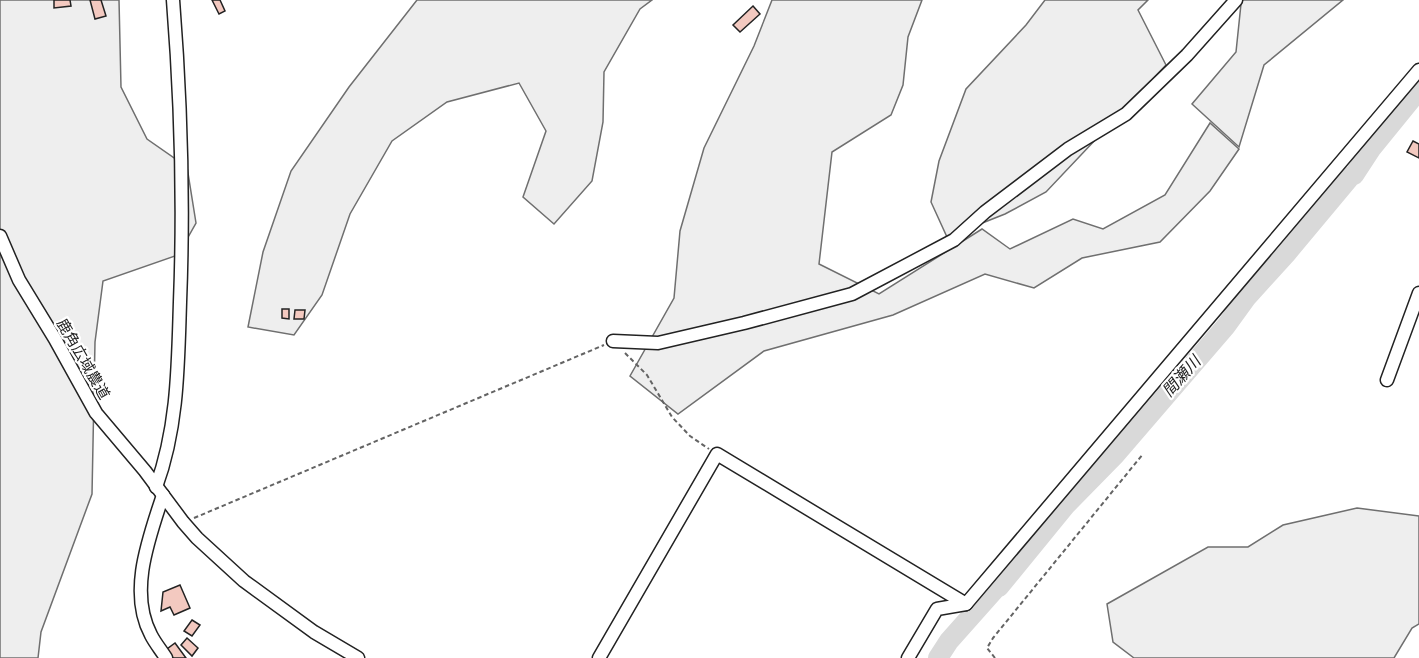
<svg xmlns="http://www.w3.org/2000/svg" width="1419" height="658" font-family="Roboto,'Noto Sans JP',sans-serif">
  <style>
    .green { fill: #eee; stroke: #6f6f6f; stroke-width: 1.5 }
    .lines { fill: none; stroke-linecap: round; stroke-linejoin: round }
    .river { stroke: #d9d9d9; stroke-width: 20 }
    .building { fill: #f3c9c0; stroke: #222; stroke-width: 1.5 }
    .minor-casing { stroke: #222; stroke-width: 15 }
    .path { stroke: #646464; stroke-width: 2; stroke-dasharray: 4.5 3; stroke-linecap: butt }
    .minor { stroke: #fff; stroke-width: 12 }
    .labels { text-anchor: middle; stroke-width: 4.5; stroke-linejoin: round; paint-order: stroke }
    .street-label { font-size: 15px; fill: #222; stroke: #fff }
    .water-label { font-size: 16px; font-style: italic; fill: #222; stroke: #fff }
  </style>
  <rect width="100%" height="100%" fill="#fff"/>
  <!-- green -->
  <g class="green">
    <polygon points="0,0 119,0 121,87 147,139 187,167 196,223 178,255 103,281 95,342 92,494 41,632 38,658 0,658"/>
    <polygon points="417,0 652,0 640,9 604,72 603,122 592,181 554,224 523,197 546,131 519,83 447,102 392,141 350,214 322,295 294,335 248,327 263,252 291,171 349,87"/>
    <polygon points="772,0 922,0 908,37 903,85 891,115 832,152 819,264 879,294 982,229 1010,249 1073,219 1103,229 1165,195 1210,123 1239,149 1210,191 1160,242 1082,258 1034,288 985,274 893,315 764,351 678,414 630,376 674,298 680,231 704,148 754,46"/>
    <polygon points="1045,0 1148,0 1138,10 1166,65 1046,192 1005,214 947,237 931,202 939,161 966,89 1026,25"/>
    <polygon points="1243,0 1343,0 1264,65 1239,147 1192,104 1236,52 1241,4"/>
    <polygon points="1357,508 1419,516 1419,624 1412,628 1394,658 1134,658 1113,642 1107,604 1208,547 1248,547 1283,525"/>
  </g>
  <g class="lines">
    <!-- river -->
    <polyline class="river" points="938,658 949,641 997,587 999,587 1066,505 1115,455 1226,326 1247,297 1286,254 1351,176 1354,175 1371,149 1419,90"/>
  </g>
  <!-- building -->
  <g class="building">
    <polygon points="54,0 70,0 71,6 54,8"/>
    <polygon points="90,0 101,0 106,16 95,19"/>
    <polygon points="212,0 220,0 225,11 219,14"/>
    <polygon points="753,6 760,14 740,32 733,25"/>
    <polygon points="1413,141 1419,144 1419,158 1407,152"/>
    <polygon points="282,309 289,309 289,319 282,318"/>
    <polygon points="295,310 305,310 304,319 294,319"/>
    <polygon points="180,585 190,608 174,615 170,607 161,611 163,592"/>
    <polygon points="192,620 200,625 192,636 184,631"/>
    <polygon points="187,638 198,648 192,656 181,645"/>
    <polygon points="175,643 186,658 173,658 167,649"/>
  </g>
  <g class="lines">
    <!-- minor casing -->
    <g class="minor-casing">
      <g id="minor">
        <polyline points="0,236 19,280 55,339 96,413 145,471 183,522 197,538 244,581 314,632 358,658"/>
        <polyline points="613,341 658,343 744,323 852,294 954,240 985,212 1068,149 1126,114 1187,55 1236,0"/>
        <polyline points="1387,380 1419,293"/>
        <path d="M156,487C178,427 178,365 180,302C184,201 181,101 173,0"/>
        <path d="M163,495C149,538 128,592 151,635C155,643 161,650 166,658"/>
        <polyline points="599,658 717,454 966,604"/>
        <polyline points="908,658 937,609 966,604 1419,70"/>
      </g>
    </g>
    <!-- path -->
    <g class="path">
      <polyline points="625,353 647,375 672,417 690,436 709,449"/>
      <polyline points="194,518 604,345"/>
      <polyline points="995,658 987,648 993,638 1143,454"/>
    </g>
    <!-- minor -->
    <use href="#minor" class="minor"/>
  </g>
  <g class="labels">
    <!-- street labels -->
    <g class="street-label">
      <text transform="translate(83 359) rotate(60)" y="5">鹿角広域農道</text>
    </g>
    <!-- water labels -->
    <g class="water-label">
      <text transform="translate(1181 376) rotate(-48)" y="6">間瀬川</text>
    </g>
  </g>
</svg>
